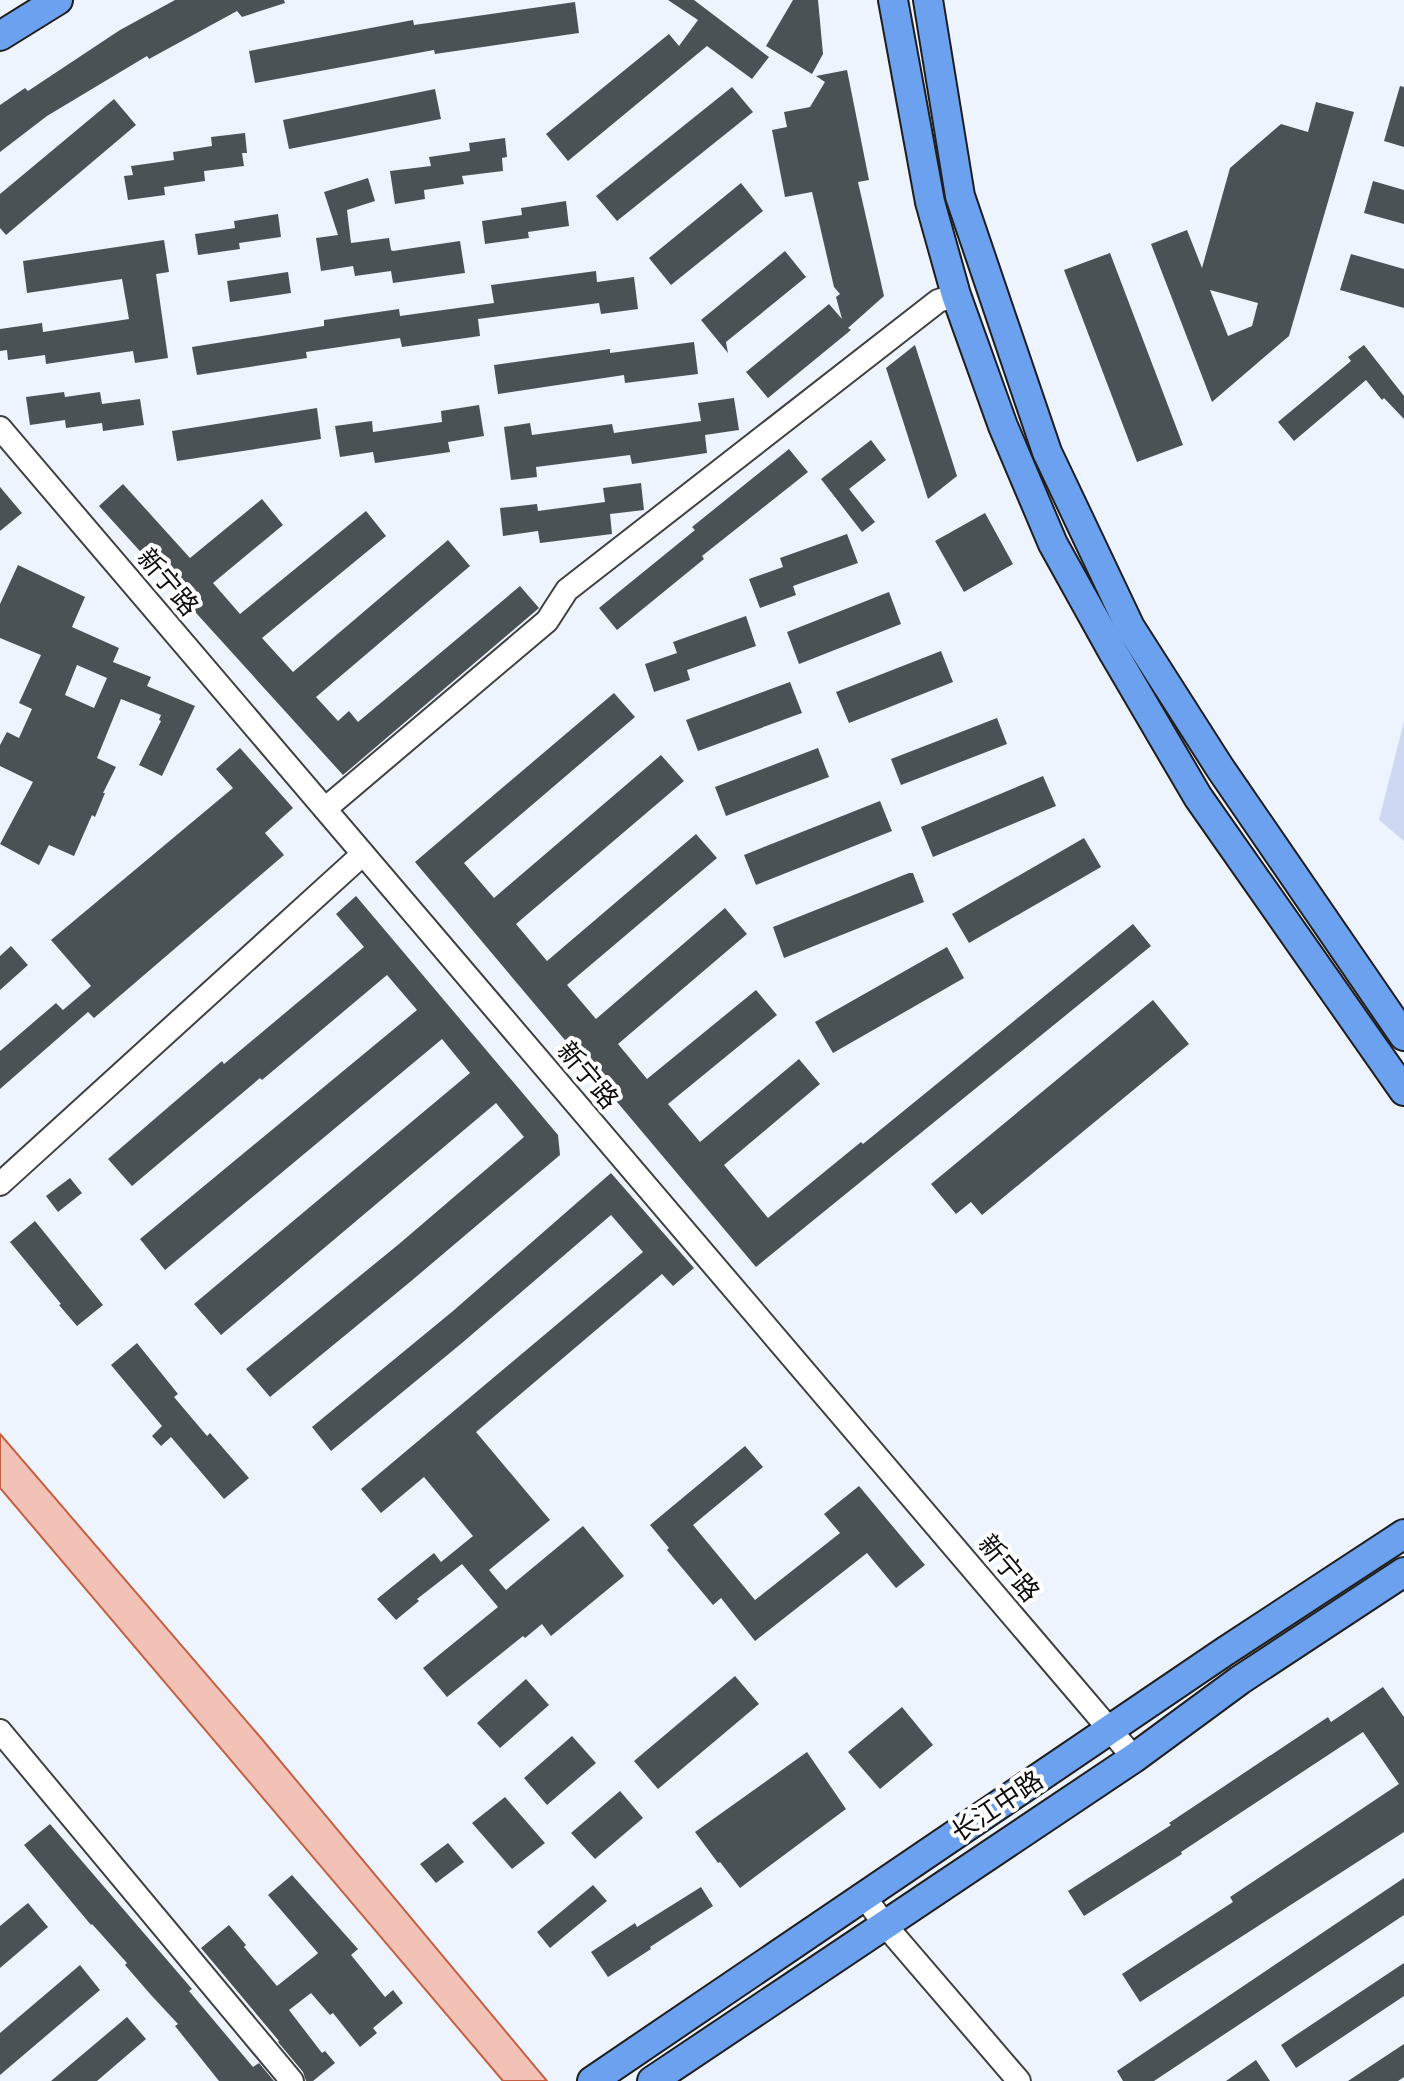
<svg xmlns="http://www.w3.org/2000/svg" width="1404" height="2081" font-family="'IBM Plex Serif','Noto Sans SC',serif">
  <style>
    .farmland { fill: #cfd8f2 }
    .water { fill: #f2c2b6; stroke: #c46041; stroke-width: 2 }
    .building { fill: #4a5255; fill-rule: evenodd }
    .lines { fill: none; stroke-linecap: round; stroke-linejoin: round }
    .minor-casing { stroke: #404040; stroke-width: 26 }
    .major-casing { stroke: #1e1e1e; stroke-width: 32 }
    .minor { stroke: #fff; stroke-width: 22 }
    .major { stroke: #6ca1f0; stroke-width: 28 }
    .labels { text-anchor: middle; stroke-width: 8; stroke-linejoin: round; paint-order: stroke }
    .street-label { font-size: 26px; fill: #0d0d0d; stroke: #fff }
  </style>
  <rect width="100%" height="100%" fill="#eef4fe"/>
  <!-- farmland -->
  <polygon class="farmland" points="1404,721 1404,841 1379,820"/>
  <!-- water -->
  <polygon class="water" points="0,1434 261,1738 547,2081 503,2081 0,1488"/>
  <!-- building -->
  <g class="building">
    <polygon points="175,0 284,0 285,3 242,17 237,11 149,59 147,56 47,116 0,152 0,105 25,88 28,91 120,30"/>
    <polygon points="668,0 694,0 769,57 752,79 707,46 568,161 546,134 669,34 679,46 698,20"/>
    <polygon points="793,0 818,0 823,54 812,74 766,46"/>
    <polygon points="575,2 579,33 435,54 434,50 255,83 249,51 413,20 414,25"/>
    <polygon points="847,70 869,180 858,182 884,296 848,328 851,330 768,398 746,372 829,304 842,319 836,297 840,294 834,287 812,192 785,197 772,130 787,127 784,112 810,107 825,82 816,76"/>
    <polygon points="1400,86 1404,87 1404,147 1384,141"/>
    <polygon points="732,87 753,112 617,221 596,196"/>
    <polygon points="435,89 441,119 289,149 283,120"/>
    <polygon points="114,99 136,125 6,235 0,228 0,194"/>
    <path d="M1316,102L1354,112L1289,336L1212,402L1151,244L1187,230L1202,268L1230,168L1281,124L1308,132ZM1210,290L1258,303L1252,326L1228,336Z"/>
    <polygon points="245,133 247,153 242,153 244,166 204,171 205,181 164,187 165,195 128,200 124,176 133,175 131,166 174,160 173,152 212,146 211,137"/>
    <polygon points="505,138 507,157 502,158 503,171 462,176 464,184 424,190 425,199 395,204 390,171 431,166 429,157 470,151 469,143"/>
    <polygon points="368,178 375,201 347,210 351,243 389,238 391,250 393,251 460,241 465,273 393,283 391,271 355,276 353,266 321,271 316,238 338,235 324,192"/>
    <polygon points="1373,181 1404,190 1404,224 1364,213"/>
    <polygon points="741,183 763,211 671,285 649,258"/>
    <polygon points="566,201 569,226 528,232 529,238 485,244 482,221 522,215 521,208"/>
    <polygon points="278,214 281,237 239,243 240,249 198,255 195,234 235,228 234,221"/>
    <polygon points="164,240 169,272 156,274 168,358 135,363 133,351 46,364 45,355 8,360 7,350 0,351 0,329 42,323 43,332 129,319 122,279 27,293 23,261"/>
    <polygon points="785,251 806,277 726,342 728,353 701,320"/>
    <polygon points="1110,253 1183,445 1137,462 1064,270"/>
    <polygon points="1351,254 1404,269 1404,308 1340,290"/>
    <polygon points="596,271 597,282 634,277 638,309 601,314 599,303 478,319 480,336 402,347 400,338 306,352 307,358 197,375 192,347 324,326 324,320 399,309 400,316 494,303 491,285"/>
    <polygon points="288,272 291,293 230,302 227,281"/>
    <polygon points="694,342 698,374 625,383 624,375 498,394 494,365 610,349 610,353"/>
    <polygon points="915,345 957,476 928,499 886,368"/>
    <polygon points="1364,345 1404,396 1404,419 1384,398 1382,400 1366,380 1294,441 1278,422 1351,361 1348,357"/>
    <polygon points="64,392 65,397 100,392 102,404 140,399 144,425 103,431 102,423 66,428 65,420 30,425 26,397"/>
    <polygon points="734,398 739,430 705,435 707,453 632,464 630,455 536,467 537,477 511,480 504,427 530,423 532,435 612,424 614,433 701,421 698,403"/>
    <polygon points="479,405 484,436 448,442 450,452 375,463 373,452 340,457 335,426 372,421 373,432 442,422 441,411"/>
    <polygon points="317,408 321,439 177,461 172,431"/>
    <polygon points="871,440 886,460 849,489 875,522 862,532 821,479"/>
    <polygon points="789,449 808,472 702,556 704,559 617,630 599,608 695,530 692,527"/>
    <polygon points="641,483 644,510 610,514 612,534 540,543 538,531 503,536 500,508 537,504 538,511 605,502 603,488"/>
    <polygon points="123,484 190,558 262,499 283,525 213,583 240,614 366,511 386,536 262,638 293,672 448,540 470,566 316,697 338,721 349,711 358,722 520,586 539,608 343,775 99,506"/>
    <polygon points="0,487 22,513 0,531"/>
    <polygon points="985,513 1013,564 964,592 935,541"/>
    <polygon points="847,534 858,563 793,586 796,595 760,608 749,579 783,567 780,558"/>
    <path d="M18,565L85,597L72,627L119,648L113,662L151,677L147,686L195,706L162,776L139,765L161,721L159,720L161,715L121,699L97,758L116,767L103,793H105L95,817L92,815L74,856L49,845L39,865L0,844L33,782L0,766V745L7,732L19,738L32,709L19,703L41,655L0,638V604ZM77,665L107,678L94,708L65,695Z"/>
    <polygon points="889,592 901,624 799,664 787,632"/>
    <polygon points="746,616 756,646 687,670 690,680 654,692 645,664 677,653 673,642"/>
    <polygon points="941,651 953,682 849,723 836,692"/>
    <polygon points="790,682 802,713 698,751 686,720"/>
    <polygon points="614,693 635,717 464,863 494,898 661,755 684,781 516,924 547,961 696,834 717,858 567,985 596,1019 725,908 747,934 618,1044 647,1079 756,990 777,1015 668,1104 700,1142 799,1059 820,1084 724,1165 768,1218 861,1142 863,1144 1133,924 1151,946 756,1267 415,862"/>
    <polygon points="997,718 1007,744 901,785 891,759"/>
    <polygon points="240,748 293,808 265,833 284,855 94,1018 88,1012 0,1089 0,1051 56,1003 63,1010 91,986 51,940 233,788 216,769"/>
    <polygon points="818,748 829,777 726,816 715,787"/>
    <polygon points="1043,776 1056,806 933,857 921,827"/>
    <polygon points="880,801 892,831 756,885 744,855"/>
    <polygon points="1084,838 1101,867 969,943 952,914"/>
    <polygon points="909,873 913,873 924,902 784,958 773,927"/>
    <polygon points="356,896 558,1135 560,1155 410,1282 270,1397 246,1369 399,1244 524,1137 496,1103 221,1335 194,1304 470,1073 442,1039 165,1270 140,1239 417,1010 387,975 262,1080 260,1078 132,1186 108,1159 222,1061 224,1064 364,947 336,914"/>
    <polygon points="11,946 28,965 0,990 0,956"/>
    <polygon points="947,947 964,978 833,1053 815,1022"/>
    <polygon points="1153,1000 1189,1044 982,1215 971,1202 956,1214 931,1184"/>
    <polygon points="611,1173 694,1268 673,1286 662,1274 476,1432 550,1520 489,1570 506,1590 583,1526 624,1576 551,1636 542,1624 525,1638 523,1636 447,1697 423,1668 498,1607 462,1564 417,1599 419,1601 396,1620 377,1599 434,1553 441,1562 473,1536 424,1477 381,1513 361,1489 643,1252 611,1215 462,1343 331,1451 312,1427 453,1311"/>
    <polygon points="70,1178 82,1193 58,1212 46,1196"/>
    <polygon points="35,1221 103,1305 77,1326 59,1305 61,1304 10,1242"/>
    <polygon points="137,1343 178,1394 174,1397 207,1436 210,1433 249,1478 224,1499 171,1437 161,1446 152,1436 162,1426 111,1365"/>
    <polygon points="745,1446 763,1467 693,1525 755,1600 840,1533 824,1514 859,1486 925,1565 896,1588 867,1553 755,1641 721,1598 713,1605 667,1550 669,1548 650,1525"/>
    <polygon points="735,1676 759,1704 658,1789 634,1761"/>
    <polygon points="526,1679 549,1705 500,1748 477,1723"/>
    <polygon points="1383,1687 1404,1717 1404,1832 1140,2002 1122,1974 1233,1902 1230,1897 1399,1784 1363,1732 1181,1852 1182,1854 1084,1916 1068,1891 1171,1825 1169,1823 1328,1717 1331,1722"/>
    <polygon points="902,1707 933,1745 880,1789 848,1752"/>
    <polygon points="572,1736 596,1763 547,1805 524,1778"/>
    <polygon points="807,1752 846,1809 740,1888 720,1862 718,1863 695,1832"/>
    <polygon points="620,1791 643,1818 595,1859 571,1833"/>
    <polygon points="505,1797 545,1843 512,1869 472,1823"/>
    <polygon points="50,1824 192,1989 189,1991 253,2067 259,2063 274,2081 219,2081 175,2026 178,2024 151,1995 125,1965 127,1963 92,1924 91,1925 24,1845"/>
    <polygon points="448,1843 464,1862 436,1883 420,1864"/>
    <polygon points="292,1875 358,1949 351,1955 385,1997 393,1990 403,2003 373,2028 377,2033 360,2047 333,2013 330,2015 311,1993 289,2010 322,2053 325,2051 335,2063 313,2081 306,2081 303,2072 278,2042 279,2041 201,1948 229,1925 246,1945 244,1947 277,1986 316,1955 318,1953 268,1895"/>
    <polygon points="1404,1878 1404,1915 1154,2081 1123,2081 1117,2071"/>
    <polygon points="593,1885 607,1901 550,1948 537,1932"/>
    <polygon points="701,1887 713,1906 650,1947 651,1949 608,1977 591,1952 635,1923 637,1927"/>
    <polygon points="28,1903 48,1927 0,1968 0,1926"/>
    <polygon points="1404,1963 1404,1996 1296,2068 1281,2045"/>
    <polygon points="80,1965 100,1990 0,2075 0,2033"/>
    <polygon points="127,2017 146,2039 97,2081 51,2081"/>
    <polygon points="1404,2044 1404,2077 1398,2081 1348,2081"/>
    <polygon points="1256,2060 1270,2081 1226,2081"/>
  </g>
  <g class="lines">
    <!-- minor casing -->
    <g class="minor-casing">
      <g id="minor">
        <polyline points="0,428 1134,1758"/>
        <polyline points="325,809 547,621 567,590 938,301 956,295"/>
        <polyline points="0,1184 363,854"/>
        <polyline points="0,1731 292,2081"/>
        <polyline points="864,1896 885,1925 1019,2081"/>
      </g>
    </g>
    <!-- major casing -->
    <g class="major-casing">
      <g id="major">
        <polyline points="893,0 930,202 956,295 1003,426 1053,544 1113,652 1198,797 1404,1091"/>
        <polyline points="928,0 960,196 1047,452 1130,627 1220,768 1404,1036"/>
        <polyline points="0,36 58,0"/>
        <polyline points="592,2081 1224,1652 1404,1534"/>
        <polyline points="652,2081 1134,1758 1240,1680 1404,1572"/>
      </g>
    </g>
    <!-- minor -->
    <use href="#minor" class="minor"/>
    <!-- major -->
    <use href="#major" class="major"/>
  </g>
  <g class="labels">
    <!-- street labels -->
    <g class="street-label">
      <text transform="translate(168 582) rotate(50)" y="9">新宁路</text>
      <text transform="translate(588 1075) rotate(50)" y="9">新宁路</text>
      <text transform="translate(1009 1568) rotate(50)" y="9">新宁路</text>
      <text transform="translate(997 1806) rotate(-34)" y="9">长江中路</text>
    </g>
  </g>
</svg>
